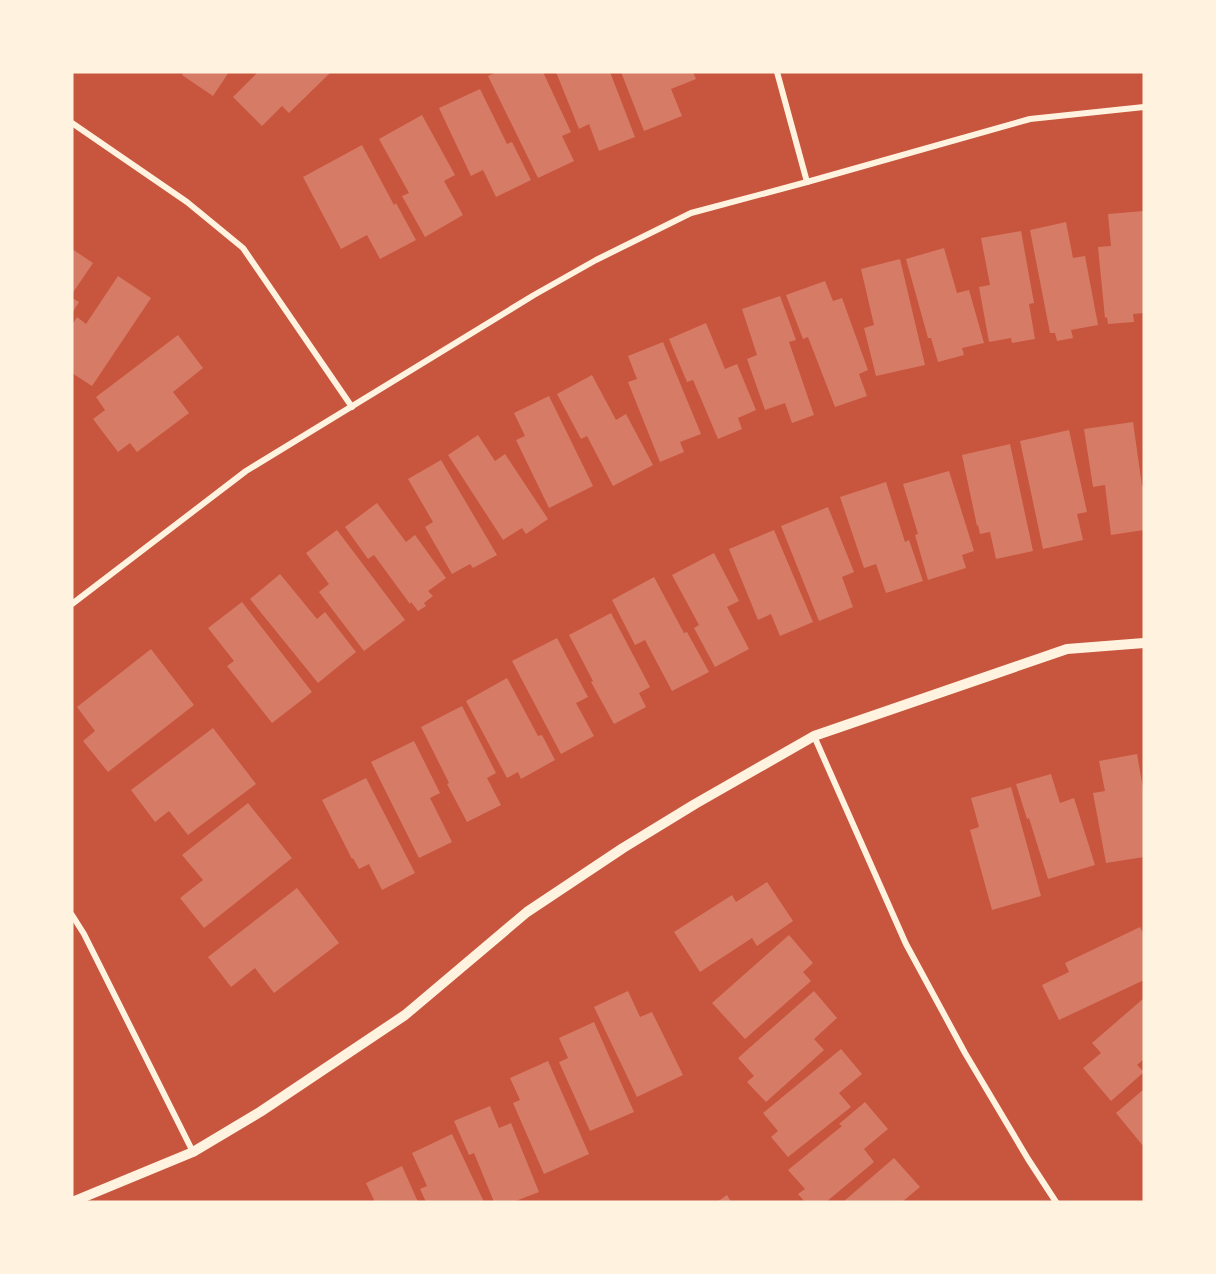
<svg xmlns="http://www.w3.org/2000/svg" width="1216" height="1274" font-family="Figtree,sans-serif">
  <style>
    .building { fill: #d67c66 }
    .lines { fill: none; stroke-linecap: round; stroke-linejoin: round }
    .minor { stroke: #fff3e0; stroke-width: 6 }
    .tertiary { stroke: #fff3e0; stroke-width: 10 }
  </style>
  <rect width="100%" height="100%" fill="#c8553d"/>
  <!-- building -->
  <g class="building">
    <polygon points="184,72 229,72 213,96 182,75"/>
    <polygon points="258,72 331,72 289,113 282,106 262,126 233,97"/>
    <polygon points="497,72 543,72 571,132 562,136 574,161 538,178 488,76"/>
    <polygon points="556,72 610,72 635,137 599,151 589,124 579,129"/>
    <polygon points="621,72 693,72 696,79 671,89 682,116 644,131"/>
    <polygon points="480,89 507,144 512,142 531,180 496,197 483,170 471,176 439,108"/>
    <polygon points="422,115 455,175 444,181 463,215 425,237 402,196 409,193 379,139"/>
    <polygon points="362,145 394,205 396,203 416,240 380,259 367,235 341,249 303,177"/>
    <polygon points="1144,211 1144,313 1133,314 1134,322 1108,324 1107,317 1105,318 1098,247 1111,246 1108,214"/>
    <polygon points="1066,222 1073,258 1085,256 1098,325 1071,330 1073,338 1057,341 1055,333 1050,333 1030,230"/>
    <polygon points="1021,231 1034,303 1029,304 1035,339 1012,343 1011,338 989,342 979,287 990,285 981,238"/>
    <polygon points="944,248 957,293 969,290 984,343 962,348 964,355 938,362 931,338 928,338 906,259"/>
    <polygon points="72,249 93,263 72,294"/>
    <polygon points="900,259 925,365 876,376 864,328 874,325 861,269"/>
    <polygon points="118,276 151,298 92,386 72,373 72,325 77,317 86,324"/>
    <polygon points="825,281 833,301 842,298 868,370 859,374 867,396 835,407 808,337 803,339 786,295"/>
    <polygon points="780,296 796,340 789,342 814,415 792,423 785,403 765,410 747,359 757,355 742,309"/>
    <polygon points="72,298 79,302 72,313"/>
    <polygon points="706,323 725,369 737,364 756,410 738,418 742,429 718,439 693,380 687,382 669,339"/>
    <polygon points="178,335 203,368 173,392 189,413 137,452 130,443 118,452 93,419 105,410 96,397"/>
    <polygon points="663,342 701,434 680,442 684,452 660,462 628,382 637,379 628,356"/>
    <polygon points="592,375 616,420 626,414 653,465 613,486 587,436 581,439 557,394"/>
    <polygon points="549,396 593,486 549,508 516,440 525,436 514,413"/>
    <polygon points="1133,422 1142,486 1144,486 1144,530 1111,535 1105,485 1093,487 1084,429"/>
    <polygon points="1069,430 1087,512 1077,514 1083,540 1043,549 1020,441"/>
    <polygon points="478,435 495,461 505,454 548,519 526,534 522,528 503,540 448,455"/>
    <polygon points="1010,444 1033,551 996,559 990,532 980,534 978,525 977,526 962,455"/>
    <polygon points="441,460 497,555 473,568 470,564 452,574 425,527 433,522 408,479"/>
    <polygon points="949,471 974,551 962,555 966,568 928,580 915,535 918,534 903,484"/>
    <polygon points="886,482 905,542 909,540 923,581 886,593 876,564 864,568 840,497"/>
    <polygon points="377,503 406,542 415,535 446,578 428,591 433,596 424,603 426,606 418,611 411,602 410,604 374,555 368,559 345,527"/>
    <polygon points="828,507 854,572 842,577 853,607 819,621 781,526"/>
    <polygon points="337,530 405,620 364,651 319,592 329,584 306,553"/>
    <polygon points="774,530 813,622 780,636 771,614 758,620 729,549"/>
    <polygon points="714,553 739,601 727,607 749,649 715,667 694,628 699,625 672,575"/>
    <polygon points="280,574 317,619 325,612 356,652 318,683 250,599"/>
    <polygon points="654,577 684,633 687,632 709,672 672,691 645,640 635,645 612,600"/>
    <polygon points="242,602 312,692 272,723 227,666 234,661 208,628"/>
    <polygon points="611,613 650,687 639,693 646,707 614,724 591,682 593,681 569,635"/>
    <polygon points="557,638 588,697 576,703 594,736 561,754 512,661"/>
    <polygon points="151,649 194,705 108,772 83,741 95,731 77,707"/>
    <polygon points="507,678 538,736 542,735 555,760 521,779 518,772 507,778 466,701"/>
    <polygon points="462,706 496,773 487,778 501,805 467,822 447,784 449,783 421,727"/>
    <polygon points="213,728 256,784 188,835 169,811 155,822 131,790"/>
    <polygon points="414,741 440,793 430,798 452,842 419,858 371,762"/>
    <polygon points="1137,754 1144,794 1144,857 1106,863 1093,793 1105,791 1099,761"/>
    <polygon points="1051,774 1060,803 1074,798 1095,865 1048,879 1029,818 1027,819 1016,784"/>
    <polygon points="366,778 415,873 382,890 369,864 359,869 353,858 352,859 322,800"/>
    <polygon points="1011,787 1041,896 992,910 970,830 979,827 971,798"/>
    <polygon points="248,803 292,858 204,928 180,898 203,880 182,855"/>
    <polygon points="767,882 793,921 757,946 752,938 700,972 674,932 732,895 736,902"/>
    <polygon points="297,888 339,943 274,993 255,968 231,987 208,957"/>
    <polygon points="1140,927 1144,935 1144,980 1059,1020 1042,985 1069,972 1065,963"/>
    <polygon points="789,935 813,963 803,972 811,981 745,1039 712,1003"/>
    <polygon points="628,991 640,1017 652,1012 683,1075 637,1097 594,1007"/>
    <polygon points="814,991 837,1018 814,1039 824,1050 766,1102 747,1082 754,1076 738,1058"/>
    <polygon points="1144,998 1144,1059 1137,1065 1144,1072 1111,1101 1083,1068 1101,1053 1092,1043"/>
    <polygon points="594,1022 634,1112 590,1131 559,1062 568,1058 559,1038"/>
    <polygon points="841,1049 862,1074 839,1093 851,1107 788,1157 771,1137 778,1131 763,1113"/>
    <polygon points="548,1061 589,1154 544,1174 513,1103 520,1100 510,1078"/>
    <polygon points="1144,1089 1144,1147 1116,1113"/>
    <polygon points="865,1102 888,1129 864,1149 874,1162 826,1202 805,1202 798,1194 805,1189 788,1170 842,1126 839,1124"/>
    <polygon points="490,1106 499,1128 511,1123 539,1192 513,1202 494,1202 474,1153 469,1155 454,1121"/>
    <polygon points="452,1134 484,1202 426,1202 420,1189 427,1186 412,1153"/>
    <polygon points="894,1158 920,1187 902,1202 843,1202"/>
    <polygon points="402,1166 418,1202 375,1202 366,1183"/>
    <polygon points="727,1195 731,1202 717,1202"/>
  </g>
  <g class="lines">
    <!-- minor -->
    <g class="minor">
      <polyline points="777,72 807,182"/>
      <polyline points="72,123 187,202 243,248 352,407"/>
      <polyline points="72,604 246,471 534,295 596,260 691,213 807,182 1030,119 1144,107"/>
      <polyline points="814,736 906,944 965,1053 1028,1159 1056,1202"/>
      <polyline points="72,915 84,934 193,1152"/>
    </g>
    <!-- tertiary -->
    <polyline class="tertiary" points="72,1202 193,1152 260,1112 405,1015 527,912 623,848 695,804 814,736 1067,649 1144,643"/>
  </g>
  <!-- border -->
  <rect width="1216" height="1274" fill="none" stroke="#fff3e0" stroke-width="147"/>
</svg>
